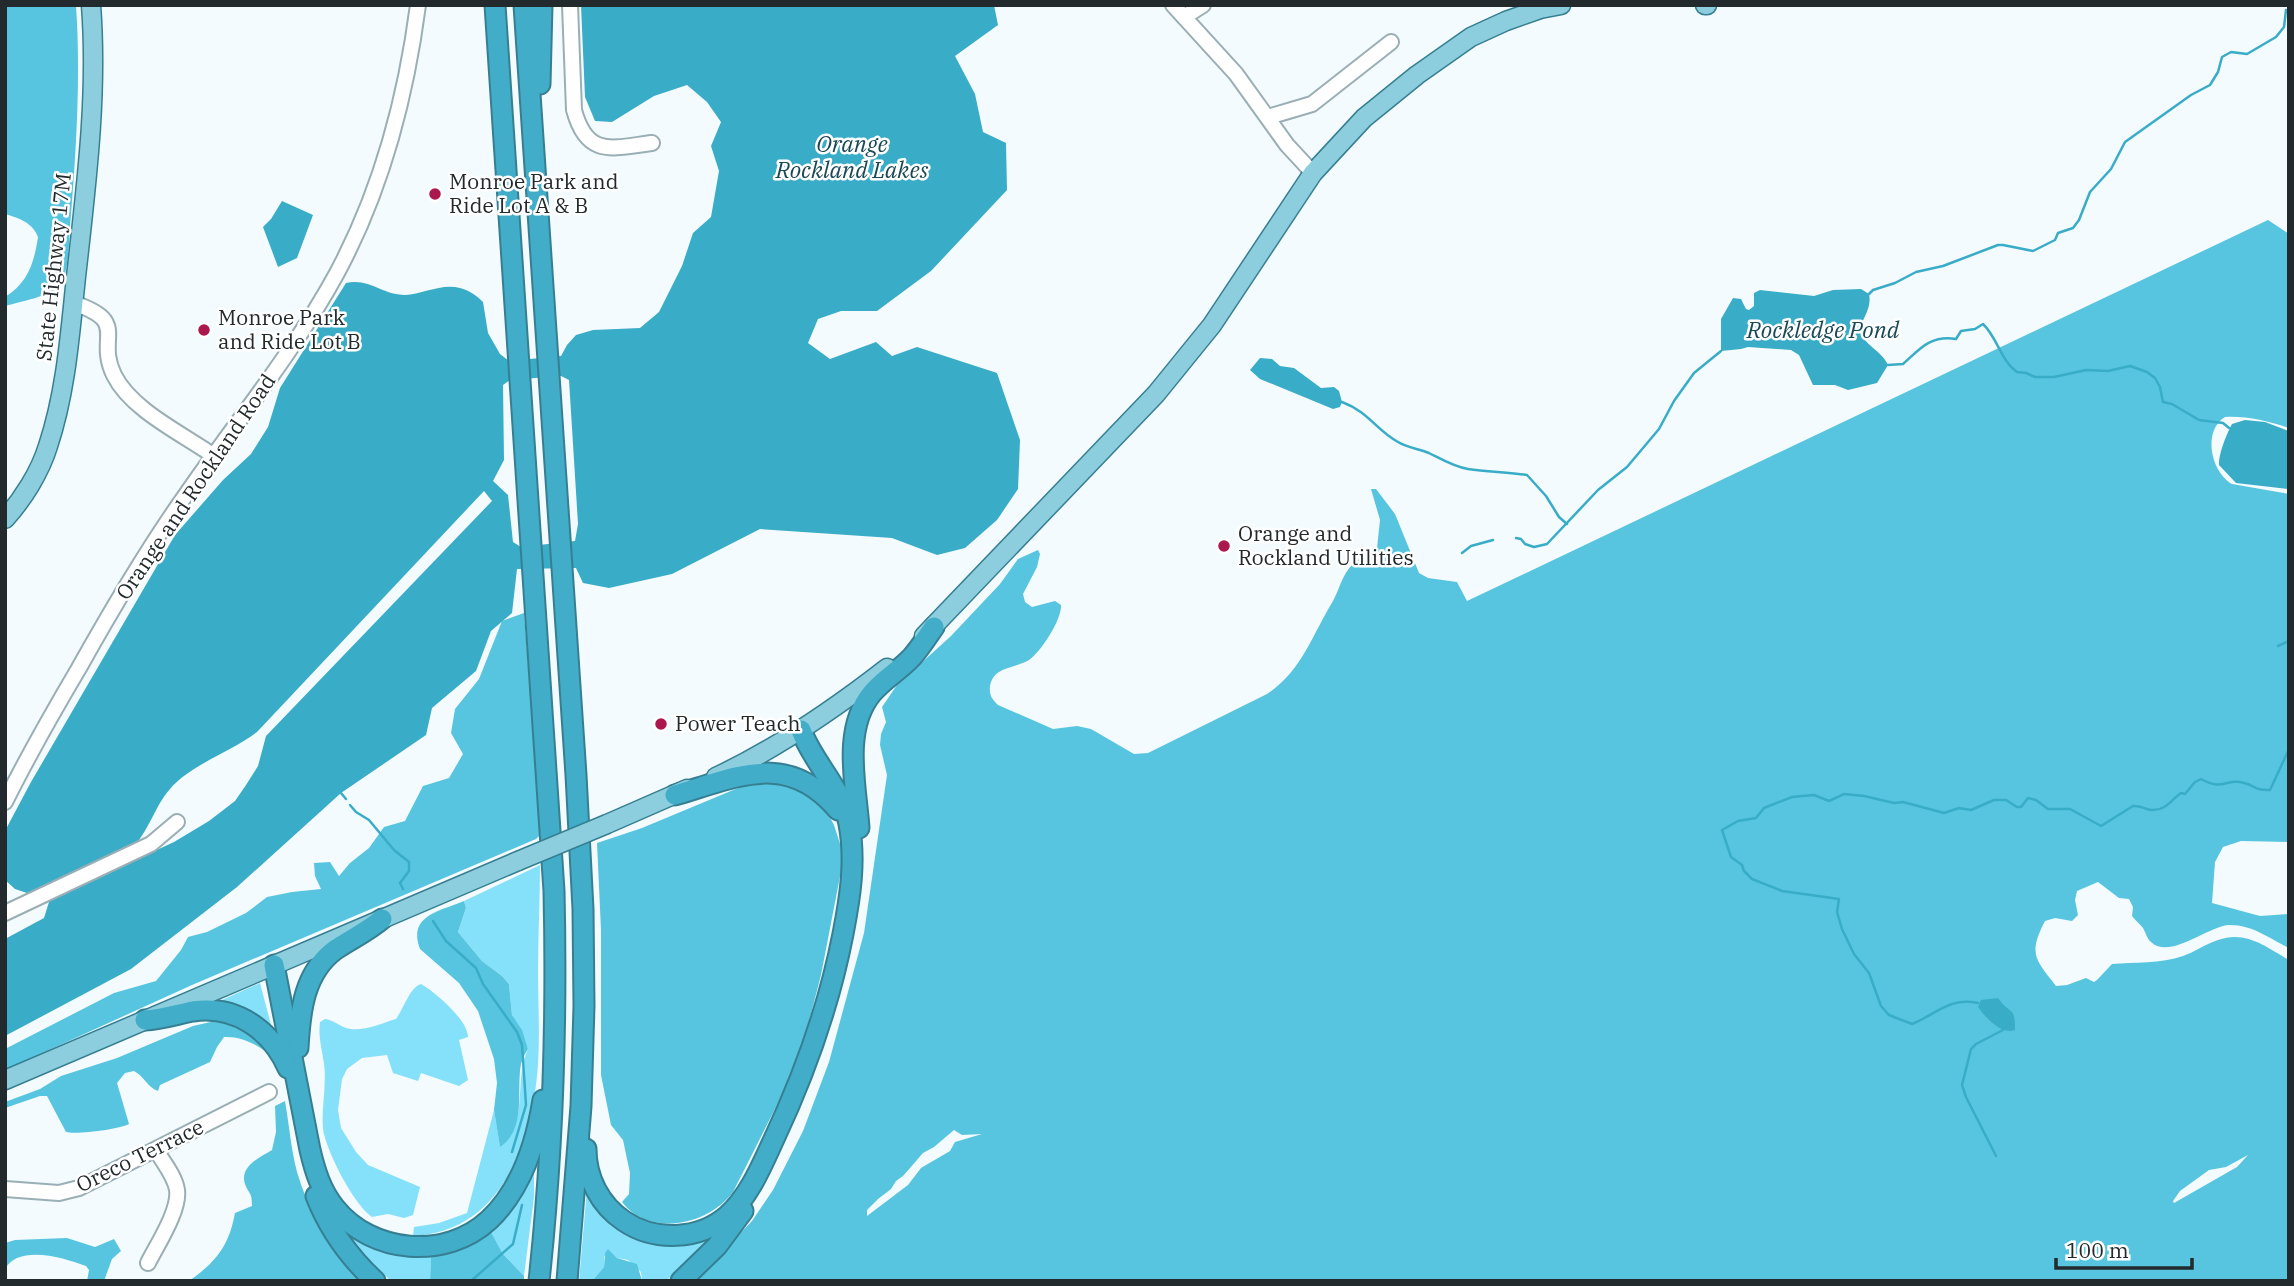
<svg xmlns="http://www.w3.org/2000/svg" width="2294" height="1286" font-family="'IBM Plex Serif',serif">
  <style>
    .green { fill: #85e1fa }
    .forest { fill: #57c5e0; fill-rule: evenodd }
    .water { fill: #39acc7; fill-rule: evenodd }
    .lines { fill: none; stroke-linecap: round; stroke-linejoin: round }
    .stream { stroke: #39acc7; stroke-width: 2.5 }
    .minor-casing { stroke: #9aafb5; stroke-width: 18 }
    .major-casing { stroke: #367f92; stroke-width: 21 }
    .highway-casing { stroke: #367f92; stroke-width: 23 }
    .minor { stroke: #fff; stroke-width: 14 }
    .major { stroke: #8dcede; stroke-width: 18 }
    .highway { stroke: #41adc8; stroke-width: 19 }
    .major-bridge-casing { stroke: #367f92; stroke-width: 21; stroke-linecap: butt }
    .major-bridge { stroke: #8dcede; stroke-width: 18 }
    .poi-dot { fill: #ab184d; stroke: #fff; stroke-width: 2.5 }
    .labels { text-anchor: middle; stroke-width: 5; stroke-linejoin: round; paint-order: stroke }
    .poi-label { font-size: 21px; fill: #222a2d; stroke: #fff; text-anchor: start }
    .street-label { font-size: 21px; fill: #222a2d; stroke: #fff }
    .water-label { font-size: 23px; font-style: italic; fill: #194955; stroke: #fff }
  </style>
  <rect width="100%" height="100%" fill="#f3fbfe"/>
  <!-- green -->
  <g class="green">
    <path d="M540,865C540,901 538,937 538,972C538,1003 540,1033 538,1064C533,1140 503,1232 413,1236L414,1227L439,1223L467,1213L494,1110L500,1146C530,1122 513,1081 528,1049L512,1015L509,984L502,976L482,961L458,932L466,908L464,901Z"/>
    <polygon points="260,983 274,1036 213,1004"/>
    <path d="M421,984C435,992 468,1020 468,1037L459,1040L468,1080L459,1086L421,1073L418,1081L393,1073L387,1055L362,1058L347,1069L342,1079L338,1110L341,1128L356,1152L368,1165L420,1187L413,1215L404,1218L388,1214L372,1217C354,1205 326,1151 323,1129C321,1108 327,1085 324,1064C322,1049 318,1037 320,1022L325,1019C333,1020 338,1025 346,1028C361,1033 382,1023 396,1019C404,1008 410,987 421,984Z"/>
    <polygon points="534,1167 534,1197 524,1276 503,1254 491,1232 512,1208"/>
    <polygon points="587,1189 656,1243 692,1244 712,1237 666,1281 642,1281 641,1272 628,1260 617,1258 608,1250 604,1257 604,1267 592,1281 579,1281"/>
    <path d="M341,1227C366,1248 398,1260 431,1256L430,1281H391L355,1246Z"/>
  </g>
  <!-- forest -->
  <g class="forest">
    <path d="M5,5H76C81,79 76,153 70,227C69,241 69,273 60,285C52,296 19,302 5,306V297C28,283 34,263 38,237C33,223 19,218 5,214Z"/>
    <path d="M2268,220L2289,234V428C2267,421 2248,416 2225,417C2202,431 2211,472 2232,484L2289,494V842L2241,841L2223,847L2215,862L2212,903L2260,916L2289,914V948C2269,938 2251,924 2228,925C2207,927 2169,960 2151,942C2147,939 2146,933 2143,928C2140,924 2136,921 2132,916L2133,907L2129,899L2119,898L2098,882L2077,891L2075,900L2078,915L2072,921L2055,918L2045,921C2028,954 2035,959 2056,986L2067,985L2086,978L2094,982L2097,980L2112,964C2134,962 2161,964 2183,956C2195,952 2205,944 2218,940C2246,930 2266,947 2289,960V1281H694L752,1221L773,1190L803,1131L829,1062L864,933L887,775L880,745L881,734L886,722L882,707L897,685L951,636L1000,584L1018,559L1038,550L1040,554L1037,567L1023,594L1025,602L1032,607L1055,601L1061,605C1062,619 1041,652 1029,660C1014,669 994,666 990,686C989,695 992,699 998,705L1053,729L1077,726L1091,729L1134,754L1148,753L1267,694C1302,671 1312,635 1333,601C1340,588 1342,574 1354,563C1361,557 1369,553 1377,548L1380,520L1371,489H1376L1395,514L1419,573L1428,578L1457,582L1467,601ZM954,1130L962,1135L982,1134L955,1142L950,1151L921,1168L908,1185L867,1216V1210L878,1199L891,1189L896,1181L903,1176L923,1153L934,1147ZM2248,1155L2237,1167L2174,1203L2173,1201L2180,1191L2209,1170L2226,1167Z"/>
    <polygon points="524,613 541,834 536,839 192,985 5,1070 5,1049 114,993 156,981 181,950 188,937 207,932 246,913 267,897 292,892 321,889 315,876 314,863 330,862 339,876 350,863 369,848 384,827 405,821 423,786 449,778 463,754 451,733 455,709 479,679 502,621"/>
    <path d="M750,783H785L810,794L827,812L834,825L841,847L842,866L821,975L806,1033L781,1097L733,1192C709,1225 649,1238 622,1202L629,1194L630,1173L623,1140L611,1125L601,1075V930L597,843L642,828Z"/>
    <path d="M464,901L466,908L458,932L482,961L502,976L509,984L512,1015L522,1030L528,1049C525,1054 522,1059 521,1064C516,1091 527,1129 500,1147L494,1110L497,1083L494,1059L478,1011L459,983L420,949C407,915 441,911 464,901Z"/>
    <path d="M215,1021C234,1024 264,1032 268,1053C256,1044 240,1036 224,1037L217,1047L210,1062L160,1085L158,1091C148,1088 144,1076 134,1071L125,1073L117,1083L129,1124C121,1129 76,1135 66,1132L47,1096H40L5,1108V1102L40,1089L61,1076L117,1058L193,1026Z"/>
    <path d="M285,1101C289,1124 291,1149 297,1172C309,1214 332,1248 360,1281H189C216,1262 229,1246 235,1213L252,1206C252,1191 249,1195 245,1184C239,1166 261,1157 272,1150L276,1132L275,1106Z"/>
    <polygon points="491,1232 503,1254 524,1276 524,1281 430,1281 431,1256 460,1247"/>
    <path d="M67,1238L95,1247L114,1239L121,1251L112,1259L104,1281H87L89,1270L86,1266C64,1258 19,1244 5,1269V1243L15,1240Z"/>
    <polygon points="608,1249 617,1258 637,1264 642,1281 592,1281 604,1267 605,1253"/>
  </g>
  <!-- water -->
  <g class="water">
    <path d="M581,5H994L998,25L955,56L975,94L983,132L1006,143L1007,190L931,271L877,311H841L818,319L808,343L830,359L876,342L892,356L917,347L997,373L1020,440L1018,489L997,520L965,548L937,555L892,538L760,529L672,574L609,588L583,583L576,568L517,569L512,613L491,631L476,671L432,708L426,735L341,793L237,887L131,969L5,1036V939L44,918L49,902L55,897L174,842L209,821L235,801L246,785L258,766L266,736L492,501L484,491L257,732C231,752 190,765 170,789C154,807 149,832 131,849L30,894L15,889L5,880L6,829L31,782L175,535L223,480L251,454L268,427L280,388L346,283C370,278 382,295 405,295C423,294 442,283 460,288C469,290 477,296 483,302L488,333L500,354L509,361L561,356L567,345L576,335L593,330L640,328L659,312L682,266L693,233L711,217L719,171L711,146L721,122L707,102L687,85L654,96L612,122L595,121L585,97ZM561,376L569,380L578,524L575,541L521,547L513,542L508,495L493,481L504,460L503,385L510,380Z"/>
    <polygon points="282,201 313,215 297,258 278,267 263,227 271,219"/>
    <path d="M1861,289L1869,294C1872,308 1863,318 1859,330C1865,346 1881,350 1888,365L1877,383L1848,390L1835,385H1813L1799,355L1791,350L1748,347L1741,349L1721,351V319L1733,298L1741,299L1746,309L1749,310L1754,306V293L1760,290L1814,296L1833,290Z"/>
    <polygon points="1260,358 1272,359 1280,366 1294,368 1321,388 1334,387 1339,391 1342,402 1340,407 1333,409 1260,379 1250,370"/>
    <path d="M2245,420L2265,422L2289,431V489L2236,483L2219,465C2218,455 2227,433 2232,424Z"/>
    <path d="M1998,998C2011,1016 2015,1005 2015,1030C2001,1035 1986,1018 1978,1007L1981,1000Z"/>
  </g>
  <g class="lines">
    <!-- stream -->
    <g class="stream">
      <polyline points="1869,294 1873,290 1895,283 1916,272 1943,266 1998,245 2003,245 2033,251 2055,240 2058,233 2073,228 2079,220 2090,192 2111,169 2125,142 2191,95 2210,85 2218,72 2222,57 2231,52 2247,54 2276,37 2284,27 2286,10"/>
      <path d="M1888,365L1903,364C1920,349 1930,335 1956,339L1961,331L1975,329L1983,324C1997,337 2001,361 2017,372L2026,373L2035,377H2054L2086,370L2108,371L2130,366L2147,372L2155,378L2160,387L2163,402L2172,404L2199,420L2223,423L2229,428"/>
      <path d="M1342,402C1369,412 1376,430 1398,442C1408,448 1419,449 1429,453C1441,459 1454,467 1468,469C1488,472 1508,472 1527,475L1546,496L1559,517L1567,524"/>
      <polyline points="1516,538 1521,539 1525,544 1534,547 1547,544 1598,490 1627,467 1659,429 1674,401 1694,373 1721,351"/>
      <polyline points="1462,553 1471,546 1493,540"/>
      <polyline points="2278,646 2289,641"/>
      <polyline points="341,793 346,799"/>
      <polyline points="350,805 356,812 369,820 394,850 409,862 409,871 400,883 403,889"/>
      <polyline points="433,921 446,941 476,968 483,984 517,1032 522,1045 526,1105 512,1152"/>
      <path d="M1978,1003C1949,997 1937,1014 1912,1024L1889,1015L1881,1006L1869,973L1854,954L1842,929L1837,912L1839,899L1782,891L1752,879L1744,871L1742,865L1731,857L1722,830L1738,821L1756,818L1764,808L1792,797L1814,795L1829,801L1844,794L1864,796L1894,803L1903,802L1944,813L1959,808L1971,810L1994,800H2006L2017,807H2021L2028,798L2036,800L2048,809H2070L2101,826L2133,806C2140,805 2144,809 2151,810C2166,811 2171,800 2181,793L2185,794L2195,782L2201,779C2224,792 2227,777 2244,783C2257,786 2252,790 2270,790L2289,749"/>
      <polyline points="1996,1156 1966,1097 1962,1085 1971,1049 1976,1044 2003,1030"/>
      <polyline points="471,1281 513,1244 522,1205"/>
    </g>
    <!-- minor casing -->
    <g class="minor-casing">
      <g id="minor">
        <path d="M570,5L574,110C587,158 612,148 652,143"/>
        <polyline points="1173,5 1236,74 1287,145 1313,173"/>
        <polyline points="1184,17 1203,5"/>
        <polyline points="1268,117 1312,104 1391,42"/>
        <path d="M73,303C131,322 95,337 114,375C131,410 183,434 214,456"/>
        <path d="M5,802C28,756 53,712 79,668C112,609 146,551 185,496C236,422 294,352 337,273C381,191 406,97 418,5"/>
        <polyline points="5,913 151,844 177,822"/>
        <polyline points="5,1189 59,1193 79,1188 269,1092"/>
        <path d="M148,1263C157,1245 180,1210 177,1190C175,1176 163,1162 156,1150"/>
      </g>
    </g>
    <!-- major casing -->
    <g class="major-casing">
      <g id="major">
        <polyline points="1705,5 1707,5"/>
        <path d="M5,519C23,499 40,472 48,446C66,392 70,334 76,277C86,187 98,96 91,5"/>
        <polyline points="924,636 1156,394 1212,325 1313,173 1364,118 1417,75 1471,37 1506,21 1540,9 1561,5"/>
        <path d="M716,777C778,748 833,710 887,668"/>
        <polyline points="607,824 687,789"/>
        <polyline points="5,1080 518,861"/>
      </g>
    </g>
    <!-- highway casing -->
    <g class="highway-casing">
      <g id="highway">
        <path d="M495,5L554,891C557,1021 553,1151 539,1281"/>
        <polyline points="524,5 576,775 583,909 584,1006 581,1106 567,1281"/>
        <polyline points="540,84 542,5"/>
        <path d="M675,795C737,777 788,750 838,810"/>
        <path d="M859,828C856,785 842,729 872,693C884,679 900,670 912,657C920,648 927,637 934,627"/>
        <path d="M274,965L310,1150C315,1171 321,1191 335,1208C372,1254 446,1260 489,1220C521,1190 536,1143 543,1100"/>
        <path d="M145,1020C162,1019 177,1014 193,1011C236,1005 271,1030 288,1068"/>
        <path d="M298,1048C300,1011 304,972 336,949C351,939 368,931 382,919"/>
        <path d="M586,1149C586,1178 600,1205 624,1221C655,1242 699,1240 727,1216C749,1197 762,1165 774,1139C805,1073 829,1006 843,934C850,898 856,861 849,824C843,789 813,763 801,730"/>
        <path d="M316,1196C329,1229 349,1257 375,1281"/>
        <polyline points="681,1281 717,1246 743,1211"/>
      </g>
    </g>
    <!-- minor -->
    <use href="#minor" class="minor"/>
    <!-- major -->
    <use href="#major" class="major"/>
    <!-- highway -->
    <use href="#highway" class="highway"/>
    <!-- major-bridge casing -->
    <g class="major-bridge-casing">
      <polyline id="major-bridge" points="518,861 607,824"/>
    </g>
    <!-- major-bridge -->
    <use href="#major-bridge" class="major-bridge"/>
  </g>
  <!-- markers -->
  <g class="poi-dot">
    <circle cx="435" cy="194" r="7"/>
    <circle cx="204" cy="330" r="7"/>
    <circle cx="1224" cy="546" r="7"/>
    <circle cx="661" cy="724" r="7"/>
  </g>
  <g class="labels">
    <!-- poi labels -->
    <g class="poi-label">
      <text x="449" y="189">Monroe Park and<tspan x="449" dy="24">Ride Lot A &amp; B</tspan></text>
      <text x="218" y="325">Monroe Park<tspan x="218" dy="24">and Ride Lot B</tspan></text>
      <text x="1238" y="541">Orange and<tspan x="1238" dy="24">Rockland Utilities</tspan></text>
      <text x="675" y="731">Power Teach</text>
    </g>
    <!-- street labels -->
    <g class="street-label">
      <text transform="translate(54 267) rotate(-84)" y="7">State Highway 17M</text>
      <text transform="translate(196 487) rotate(-56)" y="7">Orange and Rockland Road</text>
      <text transform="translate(140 1156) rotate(-26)" y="7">Oreco Terrace</text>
    </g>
    <!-- water labels -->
    <g class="water-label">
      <text x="852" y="152">Orange<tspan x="852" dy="26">Rockland Lakes</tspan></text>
      <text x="1823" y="338">Rockledge Pond</text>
    </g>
  </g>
  <!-- border -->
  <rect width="2294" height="1286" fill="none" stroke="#222a2d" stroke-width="14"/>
  <!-- scale -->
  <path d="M2056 1258v10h136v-10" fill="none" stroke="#222a2d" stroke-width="3.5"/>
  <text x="2066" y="1258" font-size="21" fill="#222a2d" stroke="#ffffff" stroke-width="5" paint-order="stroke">100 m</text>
</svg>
